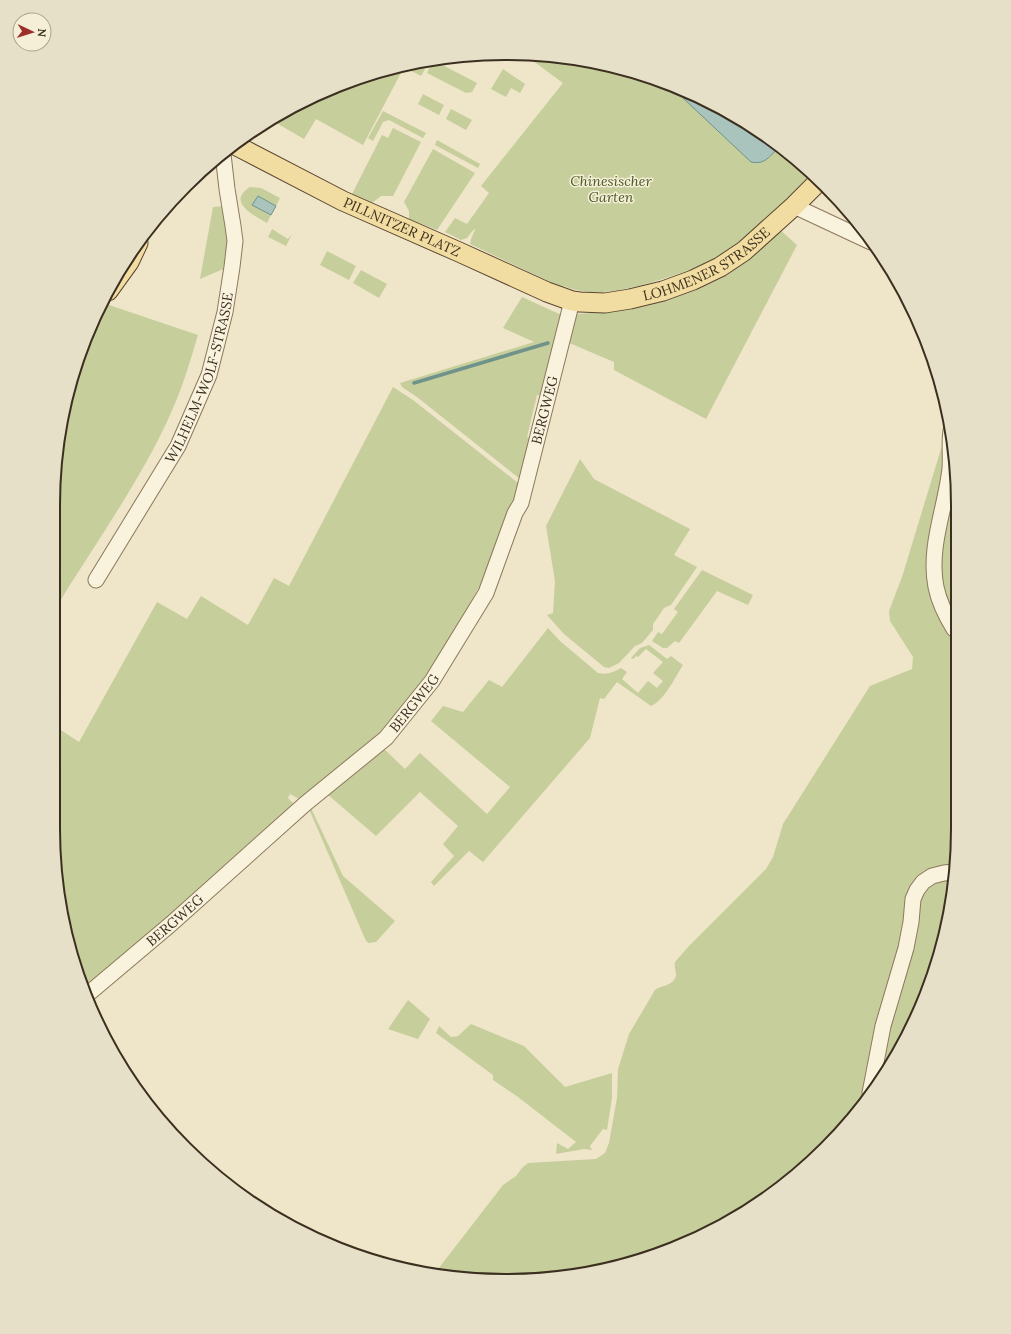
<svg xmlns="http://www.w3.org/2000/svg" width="1011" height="1334" font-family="Lora,serif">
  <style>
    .green { fill: #c6ce9c }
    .water { fill: #a9c3bd; stroke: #6f928b }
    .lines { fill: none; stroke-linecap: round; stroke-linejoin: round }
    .stream { stroke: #6f928b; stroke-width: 3.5 }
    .minor-casing { stroke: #8c785d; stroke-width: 17 }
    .major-casing { stroke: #5a4631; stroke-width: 21 }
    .minor { stroke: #f9f2dc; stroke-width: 15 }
    .major { stroke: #f1dca1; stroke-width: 19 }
    .labels { text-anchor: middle; stroke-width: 3; stroke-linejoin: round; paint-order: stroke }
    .park-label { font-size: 14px; font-style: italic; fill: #4a5927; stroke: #f6efd8 }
    .street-label { font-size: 14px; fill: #3c2f20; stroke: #f6efd8 }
    .rim { fill: none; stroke: #3c2f20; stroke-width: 2 }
  </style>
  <rect width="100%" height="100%" fill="#efe5c8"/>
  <!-- green -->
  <g class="green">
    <path d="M525,55L594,62L678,87L757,129L811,174L789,197L790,198C770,217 750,237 727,252C700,269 636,290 603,292C591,293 575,291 564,286L563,288L470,244L471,239L475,230L474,229L467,238L461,240L445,232L455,218L467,224L489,193L481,186L563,83Z"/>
    <polygon points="430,60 421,76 404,67 363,145 316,119 304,139 278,124 286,112 332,88 417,62"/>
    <polygon points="433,60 477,83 472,92 466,93 427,73"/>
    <polygon points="503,69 525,84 520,93 511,88 506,97 491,89"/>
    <polygon points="423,94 444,105 439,115 418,104"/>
    <polygon points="451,109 472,120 466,130 446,119"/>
    <polygon points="383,111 426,133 423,138 389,120 383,122 373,141 368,138"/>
    <polygon points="393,128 421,142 393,196 381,196 372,203 352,194 382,135 388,138"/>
    <polygon points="437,140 480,164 478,168 435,145"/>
    <polygon points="433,149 475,173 437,230 409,219 409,211 404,202"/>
    <path d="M250,187L261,188L280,198L276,206L258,196L252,205L271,215L267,223C254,215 226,202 250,187Z"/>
    <polygon points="226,206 228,217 228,267 200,279 213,207"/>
    <polygon points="272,229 288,239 292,234 286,246 268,237"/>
    <polygon points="780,230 797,245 706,419 614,370 614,362 567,342 573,317 577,314 606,312"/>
    <polygon points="327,251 356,266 349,280 320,265"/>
    <polygon points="361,270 387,284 379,298 353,283"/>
    <polygon points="522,297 557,313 560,314 563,319 544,396 537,395 527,437 534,439 520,479 417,397 402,387 400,383 534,342 503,328"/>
    <path d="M109,305L198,335C190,362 182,389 170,415C139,484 93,546 54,611V476L68,388L94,321Z"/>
    <polygon points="393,387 413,400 518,483 521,487 517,500 512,502 487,572 430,678 377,737 303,799 299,799 290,794 288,798 295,805 87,991 68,946 53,829 53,725 79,742 157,602 187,619 201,596 248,625 274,578 289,586"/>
    <path d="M943,447L946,450L931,544L942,616L954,638V868L923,878L904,931L868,1078L863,1103L846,1127L757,1205L651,1257L535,1280L435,1273L503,1185L516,1176L522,1168L528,1163L596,1159L605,1153L609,1143L617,1098L618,1069L629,1034L655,990C662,985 674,986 676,975C676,971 674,967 675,962L688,947L766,869L773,857L783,824L870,686L912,669L913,657L890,621L889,611L902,577L941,449Z"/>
    <polygon points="580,459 594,479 690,529 674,555 697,567 671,605 664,608 653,624 653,630 642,643 635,646 619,663 609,668 604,667 564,634 547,615 553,613 555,581 546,526"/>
    <polygon points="954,472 954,621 947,609 939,561"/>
    <polygon points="702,570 753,595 748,605 717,591 679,643 675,641 667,648 663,648 652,641 658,632 662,634 678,612 674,609"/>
    <path d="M548,628L560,641L598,673C608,675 613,672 621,668L627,672L622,679L638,693L648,681L657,688L663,681L653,673L663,662L646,649L638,657L636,656L633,659L631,658L640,648L649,645L667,659L671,656L683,665C675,677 665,700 651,706L617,682L604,699L600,698L590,738L483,862L469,851L434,886L431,882L454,856L443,844L458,826L420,792L376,836L327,794L311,808L343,876L395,921L376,942L369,943L366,941L309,809L382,747L405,769L420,753L487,814L510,787L431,721L443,706L463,712L489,680L502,687Z"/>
    <path d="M954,878V887L934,974L897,1055L877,1083L919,901C927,881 935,883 954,878Z"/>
    <polygon points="408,1000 430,1019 418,1039 388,1029"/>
    <polygon points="471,1024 524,1046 565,1087 612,1073 612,1098 607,1130 603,1129 590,1146 592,1150 584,1149 556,1154 557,1143 568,1149 576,1142 518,1097 493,1080 493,1075 436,1033 439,1026 451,1037 458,1036"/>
  </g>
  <!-- water -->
  <g class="water">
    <path d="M681,89L757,129L779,147C770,156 765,165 751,162L684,99L680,91Z"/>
    <polygon points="258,196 276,206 271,215 252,205"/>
  </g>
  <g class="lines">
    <!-- stream -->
    <polyline class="stream" points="414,383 548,343"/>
    <!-- minor casing -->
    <g class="minor-casing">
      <g id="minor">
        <polyline points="794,206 871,242"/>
        <path d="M951,431C949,443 951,456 950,468C946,507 928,547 936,587C939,602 946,616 954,629"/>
        <path id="s1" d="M96,580L178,446L209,375L225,312L232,267L235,241L233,226L227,189L223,154"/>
        <path id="s2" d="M88,994L171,924L305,804L386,738L432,681L486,593L515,513L521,503L572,301"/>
        <polyline points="870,1093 883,1026 906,948 911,922 913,899 917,890 923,882 932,876 944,873 954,872"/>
      </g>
    </g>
    <!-- major casing -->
    <g class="major-casing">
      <g id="major">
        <path id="s3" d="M235,145L343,201L459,252L547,292L572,301L580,302L605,303L630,299L663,291L693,280L720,267L744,251L794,206L819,181"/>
        <polyline points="108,291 129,262 138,243"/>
      </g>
    </g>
    <!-- minor -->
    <use href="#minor" class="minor"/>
    <!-- major -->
    <use href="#major" class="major"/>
  </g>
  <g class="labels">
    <!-- park labels -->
    <g class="park-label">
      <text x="611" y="186">Chinesischer<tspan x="611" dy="16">Garten</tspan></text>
    </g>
    <!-- street labels -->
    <g class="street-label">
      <text dy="5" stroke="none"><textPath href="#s3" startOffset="186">PILLNITZER PLATZ</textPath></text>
      <text dy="5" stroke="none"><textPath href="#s3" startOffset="515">LOHMENER STRASSE</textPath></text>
      <text dy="5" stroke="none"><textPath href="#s1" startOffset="229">WILHELM-WOLF-STRASSE</textPath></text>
      <text dy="5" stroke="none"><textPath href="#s2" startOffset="762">BERGWEG</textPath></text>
      <text dy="5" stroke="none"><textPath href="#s2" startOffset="438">BERGWEG</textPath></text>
      <text dy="5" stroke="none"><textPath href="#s2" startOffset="114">BERGWEG</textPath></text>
    </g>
  </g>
  <!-- crop -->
  <path d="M0 0H1011V1334H0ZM505 60H506A445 445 0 0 1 951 505V829A445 445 0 0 1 506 1274H505A445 445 0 0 1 60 829V505A445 445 0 0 1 505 60Z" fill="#e7e0c9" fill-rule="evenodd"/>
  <path class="rim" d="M505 60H506A445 445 0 0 1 951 505V829A445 445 0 0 1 506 1274H505A445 445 0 0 1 60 829V505A445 445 0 0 1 505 60Z"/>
  <!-- north arrow -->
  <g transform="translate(32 32) rotate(94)"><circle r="19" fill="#f6efd8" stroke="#aca28e"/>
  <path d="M0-3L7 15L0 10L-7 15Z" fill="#9c2f2c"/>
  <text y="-6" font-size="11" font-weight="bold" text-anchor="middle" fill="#3c2f20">N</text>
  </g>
</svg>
